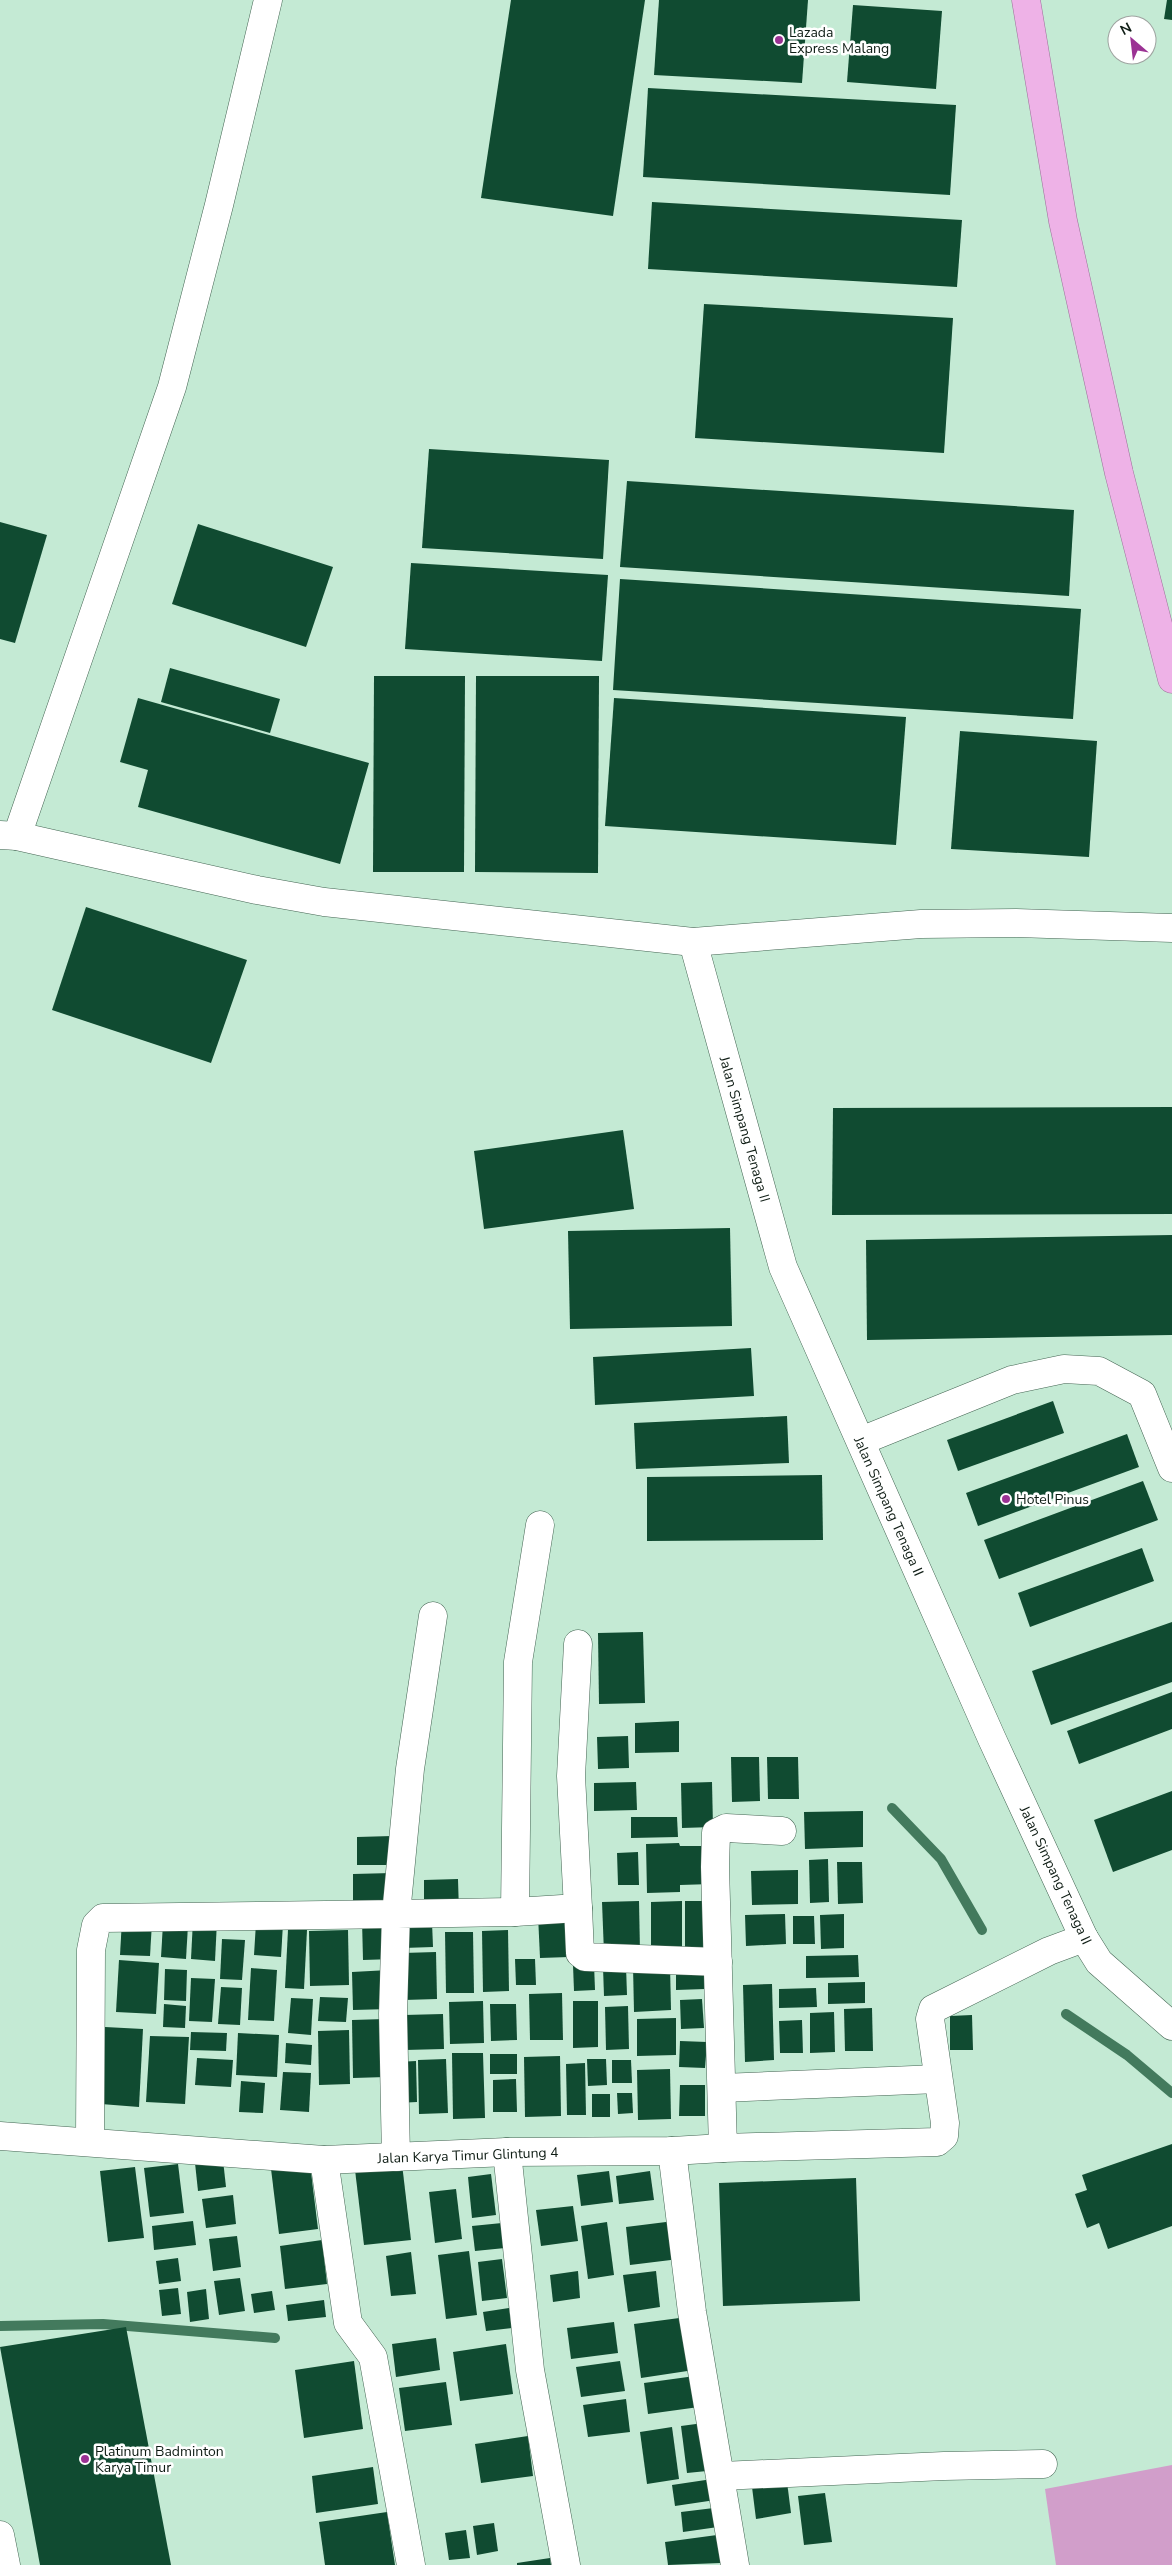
<svg xmlns="http://www.w3.org/2000/svg" width="1172" height="2565" font-family="'Nunito Sans',sans-serif">
  <style>
    .green { fill: #d19eca }
    .lines { fill: none; stroke-linecap: round; stroke-linejoin: round }
    .stream { stroke: #437a5d; stroke-width: 10 }
    .building { fill: #104b31 }
    .minor-casing { stroke: #446553; stroke-width: 29 }
    .trunk-casing { stroke: #9c7199; stroke-width: 29 }
    .minor { stroke: #fff; stroke-width: 28 }
    .trunk { stroke: #eeb2e7; stroke-width: 28 }
    .poi-dot { fill: #9b3294; stroke: #fff; stroke-width: 2 }
    .labels { text-anchor: middle; stroke-width: 5; stroke-linejoin: round; paint-order: stroke }
    .poi-label { font-size: 14px; fill: #0e1c14; stroke: #fff; text-anchor: start }
    .street-label { font-size: 14px; fill: #0e1c14; stroke: #fff }
  </style>
  <rect width="100%" height="100%" fill="#c4ead4"/>
  <!-- green -->
  <polygon class="green" points="1172,2465 1172,2565 1056,2565 1045,2489"/>
  <g class="lines">
    <!-- stream -->
    <g class="stream">
      <polyline points="892,1808 941,1859 982,1930"/>
      <polyline points="1066,2014 1127,2055 1172,2093"/>
      <polyline points="0,2326 103,2324 275,2338"/>
    </g>
  </g>
  <!-- building -->
  <g class="building">
    <polygon points="511,0 645,0 613,216 481,198"/>
    <polygon points="659,0 808,0 802,83 654,75"/>
    <polygon points="1167,0 1172,0 1172,20 1164,19"/>
    <polygon points="853,5 942,11 936,89 847,82"/>
    <polygon points="648,88 956,105 950,195 643,177"/>
    <polygon points="652,202 962,220 957,287 648,269"/>
    <polygon points="704,304 953,318 944,453 695,438"/>
    <polygon points="429,449 609,460 603,559 422,548"/>
    <polygon points="627,481 1074,510 1069,596 620,567"/>
    <polygon points="0,522 47,535 15,643 0,639"/>
    <polygon points="198,524 333,567 306,647 172,604"/>
    <polygon points="411,563 608,575 602,661 405,649"/>
    <polygon points="620,579 1081,609 1073,719 613,690"/>
    <polygon points="170,668 280,699 270,733 161,702"/>
    <polygon points="374,676 465,676 464,872 373,872"/>
    <polygon points="476,676 599,676 598,873 475,872"/>
    <polygon points="138,698 369,763 340,864 138,807 148,770 120,762"/>
    <polygon points="614,698 906,717 896,845 605,826"/>
    <polygon points="960,731 1097,741 1089,857 951,849"/>
    <polygon points="86,907 247,960 211,1063 52,1010"/>
    <polygon points="1172,1107 1172,1214 832,1215 833,1108"/>
    <polygon points="623,1130 634,1209 484,1229 474,1151"/>
    <polygon points="730,1228 732,1326 570,1329 568,1231"/>
    <polygon points="1172,1235 1172,1335 867,1340 866,1240"/>
    <polygon points="751,1348 754,1396 595,1405 593,1357"/>
    <polygon points="1053,1401 1064,1433 958,1471 947,1440"/>
    <polygon points="787,1416 789,1463 636,1469 634,1423"/>
    <polygon points="1127,1434 1139,1467 978,1526 966,1493"/>
    <polygon points="822,1475 823,1540 647,1541 647,1477"/>
    <polygon points="1143,1481 1158,1520 999,1579 984,1540"/>
    <polygon points="1142,1548 1154,1581 1030,1627 1018,1593"/>
    <polygon points="1172,1622 1172,1682 1051,1725 1032,1671"/>
    <polygon points="643,1632 645,1703 599,1704 598,1633"/>
    <polygon points="1172,1692 1172,1729 1079,1764 1067,1731"/>
    <polygon points="679,1721 679,1752 635,1753 635,1723"/>
    <polygon points="628,1736 629,1768 598,1769 597,1737"/>
    <polygon points="731,1757 759,1757 760,1801 732,1802"/>
    <polygon points="767,1757 798,1757 799,1799 768,1799"/>
    <polygon points="636,1782 637,1810 594,1811 594,1783"/>
    <polygon points="712,1782 713,1827 682,1828 681,1783"/>
    <polygon points="1172,1791 1172,1850 1113,1872 1094,1820"/>
    <polygon points="863,1811 863,1847 805,1849 804,1812"/>
    <polygon points="631,1817 677,1817 678,1837 631,1838"/>
    <polygon points="392,1836 393,1865 357,1865 357,1837"/>
    <polygon points="679,1843 680,1846 712,1846 712,1884 680,1885 680,1892 647,1893 646,1844"/>
    <polygon points="638,1852 639,1885 618,1885 617,1853"/>
    <polygon points="828,1859 829,1902 810,1903 809,1860"/>
    <polygon points="837,1862 862,1862 863,1903 838,1904"/>
    <polygon points="798,1870 798,1904 752,1905 751,1871"/>
    <polygon points="392,1873 393,1904 353,1905 353,1874"/>
    <polygon points="458,1879 459,1912 424,1913 424,1880"/>
    <polygon points="639,1901 640,1952 604,1953 602,1902"/>
    <polygon points="682,1901 682,1950 651,1951 651,1902"/>
    <polygon points="685,1901 706,1901 707,1956 685,1957"/>
    <polygon points="568,1914 569,1957 540,1958 538,1915"/>
    <polygon points="785,1914 786,1944 746,1946 745,1915"/>
    <polygon points="844,1914 844,1948 821,1949 820,1915"/>
    <polygon points="793,1916 814,1916 815,1944 793,1944"/>
    <polygon points="393,1919 394,1959 363,1960 362,1920"/>
    <polygon points="122,1920 152,1922 150,1956 120,1955"/>
    <polygon points="193,1920 217,1921 215,1961 191,1959"/>
    <polygon points="432,1922 433,1947 403,1948 402,1923"/>
    <polygon points="256,1923 283,1924 281,1957 254,1955"/>
    <polygon points="163,1924 188,1925 186,1959 161,1957"/>
    <polygon points="288,1930 307,1930 304,1989 285,1988"/>
    <polygon points="348,1930 349,1985 310,1986 309,1931"/>
    <polygon points="508,1930 509,1991 483,1992 482,1931"/>
    <polygon points="445,1932 473,1932 474,1993 446,1993"/>
    <polygon points="222,1939 245,1940 242,1980 220,1979"/>
    <polygon points="436,1952 437,1999 404,2000 403,1953"/>
    <polygon points="858,1955 859,1977 806,1978 806,1956"/>
    <polygon points="515,1959 535,1959 536,1985 516,1985"/>
    <polygon points="119,1960 159,1963 156,2014 116,2012"/>
    <polygon points="594,1964 595,1990 574,1991 573,1965"/>
    <polygon points="670,1965 671,2010 634,2012 633,1966"/>
    <polygon points="626,1966 627,1995 604,1996 603,1967"/>
    <polygon points="676,1967 705,1967 705,1989 676,1990"/>
    <polygon points="251,1968 277,1970 274,2021 248,2020"/>
    <polygon points="165,1969 187,1970 186,2001 164,2000"/>
    <polygon points="389,1970 390,2009 353,2010 352,1972"/>
    <polygon points="191,1978 215,1979 212,2022 189,2021"/>
    <polygon points="865,1982 865,2003 828,2004 828,1983"/>
    <polygon points="772,1984 774,2060 745,2062 743,1985"/>
    <polygon points="221,1987 242,1988 240,2025 218,2024"/>
    <polygon points="816,1988 817,2007 779,2008 779,1989"/>
    <polygon points="562,1993 563,2040 530,2040 529,1994"/>
    <polygon points="320,1997 348,1998 346,2022 318,2021"/>
    <polygon points="291,1998 313,1999 311,2035 288,2033"/>
    <polygon points="702,1999 704,2028 681,2029 680,2000"/>
    <polygon points="483,2001 484,2043 450,2044 449,2002"/>
    <polygon points="573,2001 598,2001 598,2047 573,2048"/>
    <polygon points="164,2004 186,2006 185,2028 163,2027"/>
    <polygon points="490,2004 516,2004 517,2040 491,2041"/>
    <polygon points="628,2006 629,2049 606,2050 605,2007"/>
    <polygon points="872,2008 873,2051 845,2051 844,2009"/>
    <polygon points="834,2012 835,2052 810,2053 810,2013"/>
    <polygon points="443,2014 444,2049 405,2050 404,2015"/>
    <polygon points="972,2015 973,2050 950,2050 950,2016"/>
    <polygon points="676,2018 676,2055 637,2056 637,2019"/>
    <polygon points="385,2019 386,2077 353,2078 352,2020"/>
    <polygon points="802,2020 803,2053 780,2053 779,2021"/>
    <polygon points="105,2027 143,2029 139,2107 101,2104"/>
    <polygon points="349,2030 350,2084 319,2085 318,2031"/>
    <polygon points="191,2032 227,2033 226,2051 190,2050"/>
    <polygon points="238,2033 279,2035 277,2077 236,2075"/>
    <polygon points="150,2036 189,2037 185,2104 146,2102"/>
    <polygon points="680,2041 707,2042 705,2068 679,2067"/>
    <polygon points="286,2043 312,2045 311,2065 285,2063"/>
    <polygon points="452,2053 483,2053 485,2118 453,2119"/>
    <rect x="490" y="2054" width="27" height="20"/>
    <polygon points="560,2056 561,2116 525,2117 524,2057"/>
    <polygon points="197,2058 233,2060 231,2087 195,2085"/>
    <polygon points="446,2059 448,2113 419,2114 418,2060"/>
    <polygon points="587,2059 606,2059 607,2085 588,2086"/>
    <polygon points="612,2060 631,2060 632,2083 612,2083"/>
    <polygon points="416,2061 417,2102 397,2103 397,2062"/>
    <polygon points="585,2063 586,2115 567,2115 566,2064"/>
    <polygon points="670,2069 671,2119 638,2120 637,2070"/>
    <polygon points="283,2072 311,2073 309,2112 280,2110"/>
    <polygon points="516,2079 517,2112 493,2112 493,2080"/>
    <polygon points="241,2081 265,2083 263,2113 239,2112"/>
    <polygon points="680,2085 705,2085 705,2116 679,2116"/>
    <polygon points="617,2093 632,2093 633,2113 618,2114"/>
    <rect x="592" y="2094" width="18" height="23"/>
    <polygon points="1172,2144 1172,2226 1108,2249 1099,2223 1087,2228 1075,2194 1087,2190 1082,2175"/>
    <polygon points="223,2160 226,2187 198,2191 195,2163"/>
    <polygon points="178,2164 184,2213 150,2217 144,2168"/>
    <polygon points="310,2164 318,2229 279,2234 271,2169"/>
    <polygon points="402,2164 411,2240 364,2245 355,2170"/>
    <polygon points="135,2167 144,2238 108,2242 100,2171"/>
    <polygon points="609,2171 613,2202 581,2206 577,2175"/>
    <polygon points="650,2171 654,2200 619,2204 616,2176"/>
    <polygon points="491,2174 496,2215 472,2218 468,2177"/>
    <polygon points="856,2178 860,2301 723,2306 719,2183"/>
    <polygon points="456,2189 462,2239 435,2243 429,2192"/>
    <polygon points="233,2195 236,2224 206,2228 202,2199"/>
    <polygon points="573,2206 578,2241 541,2246 536,2210"/>
    <polygon points="193,2221 196,2245 154,2250 152,2226"/>
    <polygon points="674,2221 679,2259 630,2265 626,2227"/>
    <polygon points="607,2222 614,2275 588,2279 581,2226"/>
    <polygon points="502,2223 505,2248 475,2251 472,2226"/>
    <polygon points="237,2236 241,2267 213,2271 209,2239"/>
    <polygon points="322,2240 327,2284 285,2289 280,2246"/>
    <polygon points="469,2251 477,2315 446,2319 438,2255"/>
    <polygon points="411,2252 416,2294 391,2296 386,2256"/>
    <polygon points="178,2258 181,2281 159,2284 156,2261"/>
    <polygon points="502,2259 507,2298 482,2301 478,2262"/>
    <polygon points="578,2271 580,2298 553,2302 550,2275"/>
    <polygon points="656,2271 660,2307 628,2312 623,2275"/>
    <polygon points="240,2278 245,2311 219,2315 214,2281"/>
    <polygon points="178,2288 181,2314 162,2316 159,2290"/>
    <polygon points="206,2289 209,2319 190,2322 187,2292"/>
    <polygon points="272,2291 275,2310 254,2313 251,2294"/>
    <polygon points="324,2300 326,2317 288,2321 286,2305"/>
    <polygon points="509,2308 512,2328 486,2331 483,2312"/>
    <polygon points="687,2317 694,2370 641,2378 634,2324"/>
    <polygon points="614,2322 618,2353 571,2359 567,2328"/>
    <polygon points="126,2327 171,2565 40,2565 0,2347"/>
    <polygon points="436,2338 440,2370 396,2377 392,2344"/>
    <polygon points="506,2344 513,2394 460,2401 453,2352"/>
    <polygon points="354,2361 363,2429 304,2438 295,2370"/>
    <polygon points="620,2361 625,2391 581,2397 576,2367"/>
    <polygon points="695,2376 699,2407 648,2414 644,2383"/>
    <polygon points="446,2382 452,2425 405,2431 399,2388"/>
    <polygon points="626,2399 630,2432 588,2437 583,2405"/>
    <polygon points="711,2422 717,2470 687,2473 681,2426"/>
    <polygon points="672,2427 679,2479 647,2484 640,2432"/>
    <polygon points="528,2436 533,2476 481,2483 475,2444"/>
    <polygon points="373,2467 378,2504 316,2513 312,2476"/>
    <polygon points="719,2478 722,2499 675,2506 672,2485"/>
    <polygon points="787,2482 791,2513 756,2519 752,2487"/>
    <polygon points="825,2493 832,2542 804,2545 798,2496"/>
    <polygon points="722,2507 725,2526 683,2532 681,2512"/>
    <polygon points="387,2512 395,2565 325,2565 319,2522"/>
    <polygon points="494,2523 498,2551 477,2555 473,2526"/>
    <polygon points="466,2530 470,2558 449,2560 445,2533"/>
    <polygon points="717,2535 721,2563 668,2565 665,2542"/>
    <polygon points="550,2558 551,2565 517,2565 517,2563"/>
  </g>
  <g class="lines">
    <!-- minor casing -->
    <g class="minor-casing">
      <g id="minor">
        <polyline points="0,835 17,836 257,890 324,902 693,942 921,924 1016,923 1172,928"/>
        <polyline points="17,836 172,387 219,205 268,0"/>
        <polyline points="693,942 783,1267 992,1739 1084,1938 1099,1962 1172,2026"/>
        <polyline points="861,1441 1012,1380 1064,1369 1099,1371 1142,1394 1172,1468"/>
        <polyline points="578,1908 580,1953 585,1957 718,1962"/>
        <polyline points="515,1912 518,1662 540,1525"/>
        <polyline points="722,2088 938,2079"/>
        <polyline points="0,2136 324,2160 507,2152 672,2151 723,2148 937,2142 944,2136 945,2123 930,2019 933,2009 1049,1951 1084,1938"/>
        <polyline points="90,2141 91,1950 96,1925 103,1918 396,1914 410,1769 433,1616"/>
        <polyline points="723,2148 715,1867 716,1833 726,1828 782,1831"/>
        <polyline points="672,2151 692,2312 735,2565"/>
        <polyline points="507,2152 530,2370 566,2565"/>
        <polyline points="396,2157 393,2014 396,1914 515,1912 578,1908 571,1776 578,1644"/>
        <polyline points="324,2160 348,2323 373,2357 411,2565"/>
        <polyline points="722,2476 944,2466 1043,2464"/>
        <polyline points="0,2535 6,2565"/>
      </g>
    </g>
    <!-- trunk casing -->
    <g class="trunk-casing">
      <polyline id="trunk" points="1026,0 1063,221 1119,473 1172,679"/>
    </g>
    <!-- minor -->
    <use href="#minor" class="minor"/>
    <!-- trunk -->
    <use href="#trunk" class="trunk"/>
  </g>
  <!-- markers -->
  <g class="poi-dot">
    <circle cx="779" cy="40" r="5"/>
    <circle cx="1006" cy="1499" r="5"/>
    <circle cx="85" cy="2459" r="5"/>
  </g>
  <g class="labels">
    <!-- poi labels -->
    <g class="poi-label">
      <text x="789" y="37">Lazada<tspan x="789" dy="16">Express Malang</tspan></text>
      <text x="1016" y="1504">Hotel Pinus</text>
      <text x="95" y="2456">Platinum Badminton<tspan x="95" dy="16">Karya Timur</tspan></text>
    </g>
    <!-- street labels -->
    <g class="street-label">
      <text transform="translate(745 1129) rotate(74)" y="5">Jalan Simpang Tenaga II</text>
      <text transform="translate(889 1506) rotate(66)" y="5">Jalan Simpang Tenaga II</text>
      <text transform="translate(1056 1875) rotate(65)" y="5">Jalan Simpang Tenaga II</text>
      <text transform="translate(468 2155) rotate(-2)" y="5">Jalan Karya Timur Glintung 4</text>
    </g>
  </g>
  <!-- north arrow -->
  <g transform="translate(1132 40) rotate(332)"><circle r="24" fill="#ffffff" stroke="#9fa4a1"/>
  <path d="M0-4L9 19L0 12L-9 19Z" fill="#9b3294"/>
  <text y="-8" font-size="14" font-weight="bold" text-anchor="middle" fill="#0e1c14">N</text>
  </g>
</svg>
